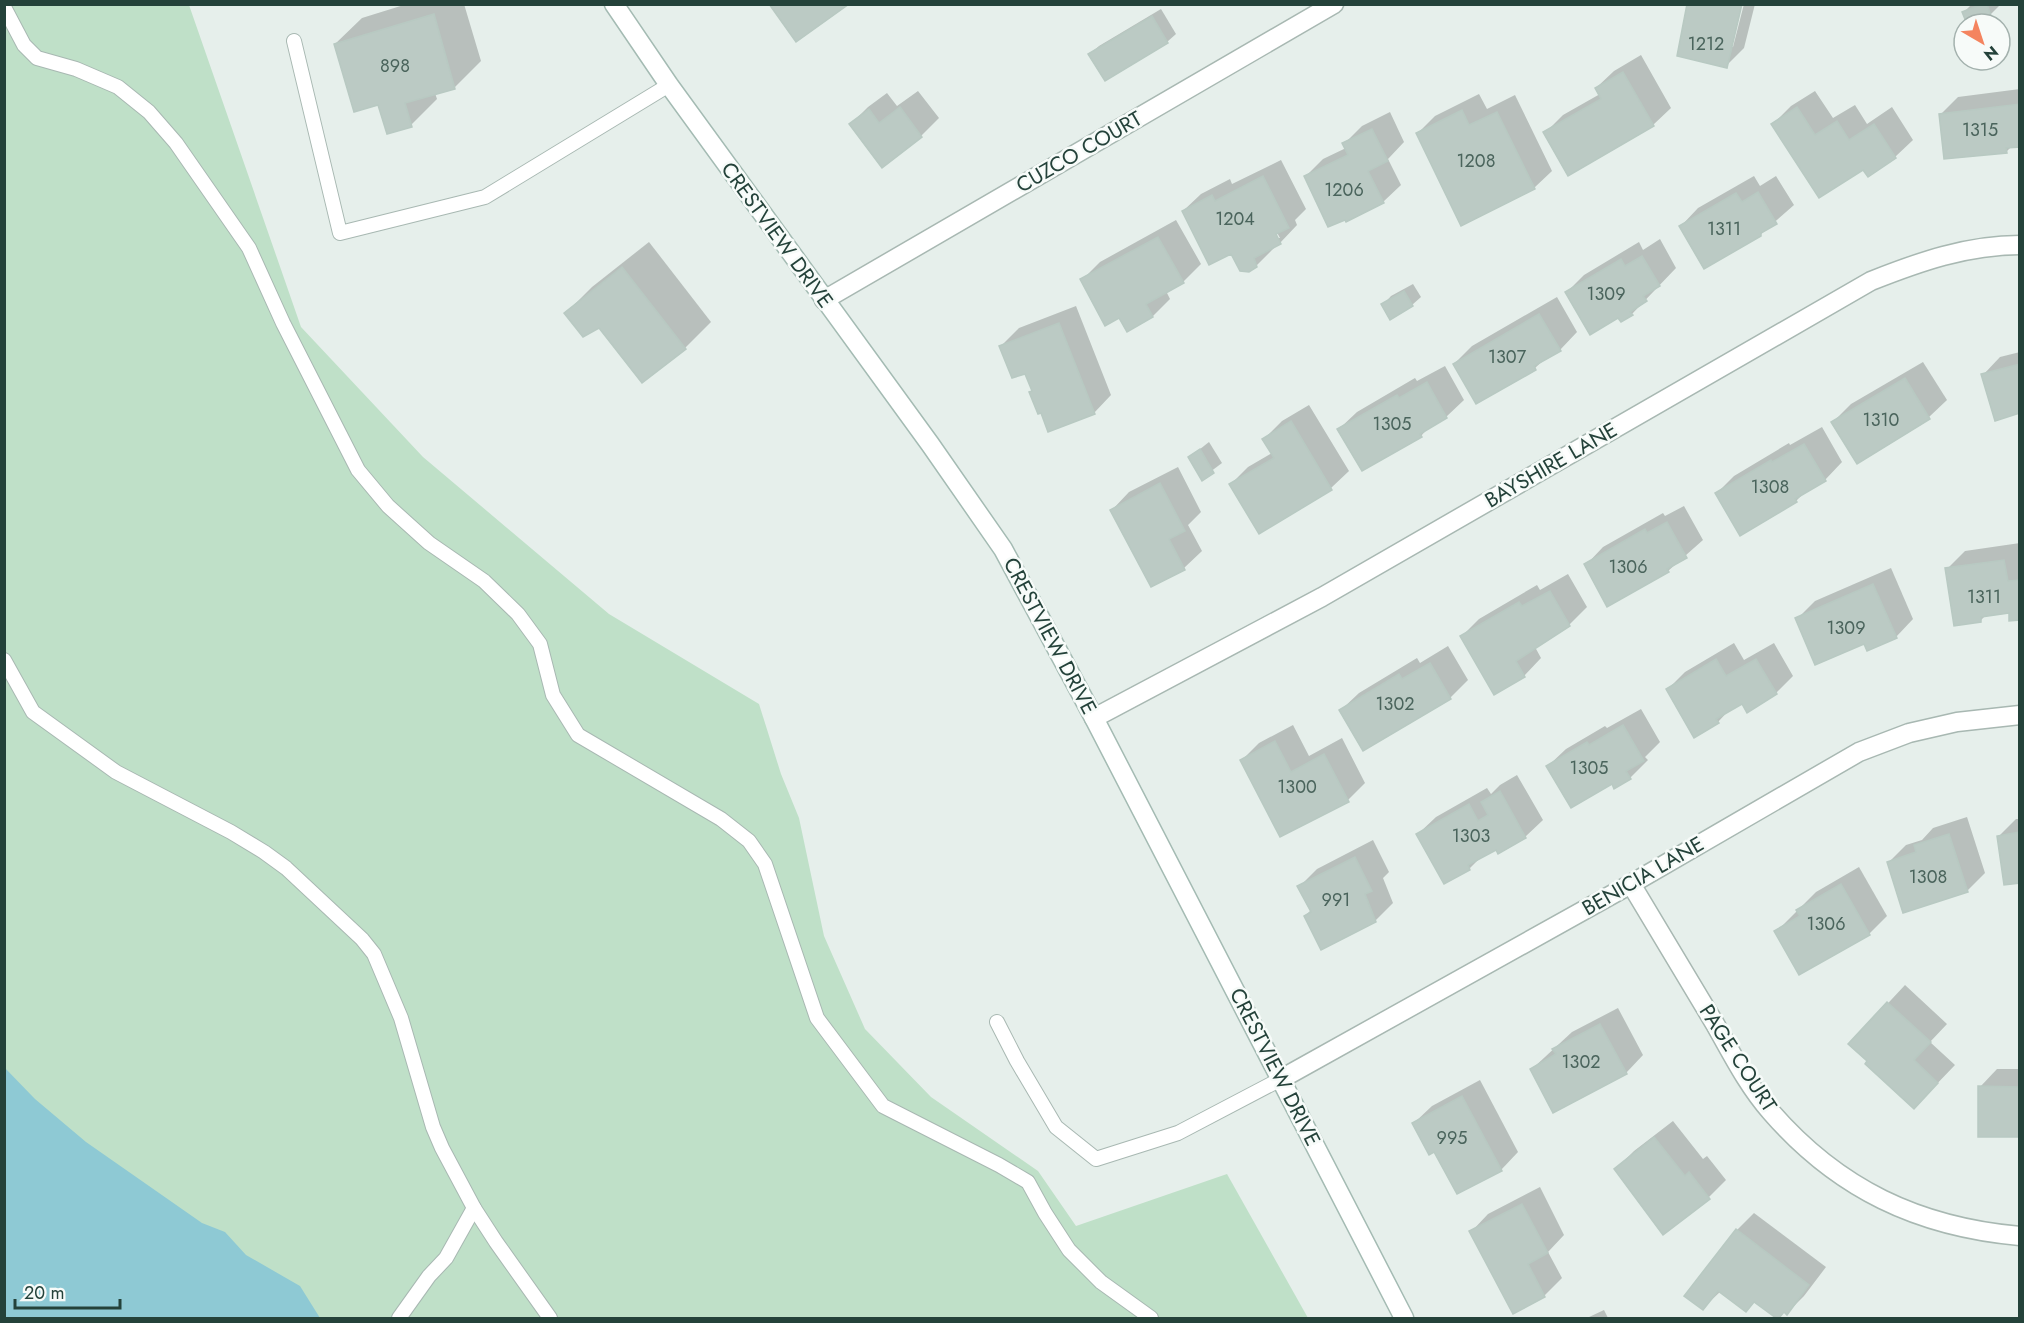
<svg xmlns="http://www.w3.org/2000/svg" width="2024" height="1323" font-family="Jost,sans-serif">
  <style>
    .green { fill: #bfe0c8 }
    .water { fill: #8ec9d4 }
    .shadow { fill: #0003; fill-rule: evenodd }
    .building { fill: #bbcac4; stroke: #b8c9c2; stroke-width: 1.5 }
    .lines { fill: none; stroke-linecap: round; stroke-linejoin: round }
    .service-casing { stroke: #a8b8b2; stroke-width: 16 }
    .minor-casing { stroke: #a8b8b2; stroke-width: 21 }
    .secondary-casing { stroke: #a4bbb3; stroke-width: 21 }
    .service { stroke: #fff; stroke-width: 14 }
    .minor { stroke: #fff; stroke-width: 18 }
    .secondary { stroke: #fff; stroke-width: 18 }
    .labels { text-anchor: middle; stroke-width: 5; stroke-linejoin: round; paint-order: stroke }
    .number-label { font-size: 18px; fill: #4a645c }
    .street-label { font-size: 21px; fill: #24423a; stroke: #f7fbf9 }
  </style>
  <rect width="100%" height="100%" fill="#e6efeb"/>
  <!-- green -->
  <polygon class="green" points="5,5 189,5 301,327 423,457 609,614 759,704 781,774 799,818 824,936 865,1029 931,1097 1038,1171 1076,1226 1227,1174 1308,1318 5,1318"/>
  <!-- water -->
  <polygon class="water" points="4,1067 35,1099 86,1142 202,1223 225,1232 246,1255 300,1286 320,1318 5,1318"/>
  <!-- shadow -->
  <g class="shadow">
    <polygon points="407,4 464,4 481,61 455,87 435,93 437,99 411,125 379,103 335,44 362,18"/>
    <polygon points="1744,4 1755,4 1744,48 1726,66 1730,47 1733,47"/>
    <polygon points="1972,4 1998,4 1999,6 1990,15 1964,12"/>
    <polygon points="1161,9 1176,34 1167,42 1090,54 1099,46"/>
    <polygon points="1641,55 1671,108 1653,125 1545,133 1563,115 1600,94 1596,88 1614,71"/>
    <polygon points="2020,89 2020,145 2012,146 2006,152 1941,114 1958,97"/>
    <polygon points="918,91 939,118 921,136 882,166 851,124 868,107 887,93 897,106"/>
    <polygon points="1815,91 1833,118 1855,105 1867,124 1892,107 1913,140 1895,157 1863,167 1773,124 1791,106"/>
    <polygon points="1479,94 1487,109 1515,95 1552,171 1534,188 1418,133 1435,116"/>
    <polygon points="1390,112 1404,142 1388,159 1401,185 1383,202 1306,176 1323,159 1346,148 1344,144 1362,126"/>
    <path d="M1281,160L1306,209L1295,220L1297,225L1280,243L1273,246L1274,248L1256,266L1232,252L1183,211L1201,194L1230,179L1232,184ZM1274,227L1280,238H1276Z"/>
    <polygon points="1754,176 1760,186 1776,176 1794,205 1760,235 1681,226 1698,208"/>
    <polygon points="1176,220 1201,264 1183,282 1166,291 1170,299 1153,316 1128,330 1120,316 1082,280 1100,262"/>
    <polygon points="1660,239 1676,268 1632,314 1566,293 1584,275 1639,242 1643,250"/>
    <polygon points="649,242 711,322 685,348 600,326 566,313 592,287"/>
    <polygon points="1413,284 1421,297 1412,305 1383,305 1391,296"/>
    <polygon points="1557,297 1577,332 1560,350 1547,357 1535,368 1477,402 1454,364 1472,346"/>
    <polygon points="1076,306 1111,395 1094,413 1042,411 1026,372 1001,346 1019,328"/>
    <polygon points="2020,352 2020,412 1983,375 2000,357"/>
    <polygon points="1923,362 1947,400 1929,417 1858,462 1833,422 1851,404"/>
    <polygon points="1445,366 1464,400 1446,417 1430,426 1421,436 1339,429 1357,412 1415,378 1417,381"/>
    <polygon points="1309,405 1349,471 1331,488 1260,532 1231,484 1248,467 1272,453 1264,439 1282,421"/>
    <polygon points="1822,427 1842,462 1825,480 1806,491 1796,501 1740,534 1717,493 1734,476 1789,443 1790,445"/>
    <polygon points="1209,442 1222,463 1202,478 1190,457"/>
    <polygon points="1178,467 1201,512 1188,525 1202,551 1184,568 1112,510 1129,492"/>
    <polygon points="1684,506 1703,540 1668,571 1586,565 1603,547 1663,513 1665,516"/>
    <polygon points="2020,543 2020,618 2010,611 1986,615 1981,620 1947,569 1965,551"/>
    <polygon points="1891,568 1913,619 1896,637 1865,642 1797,619 1815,601"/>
    <polygon points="1568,574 1587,607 1569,625 1535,647 1541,658 1524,676 1462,636 1479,619 1537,585 1540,590"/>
    <polygon points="1734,643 1744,660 1774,643 1793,676 1776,693 1742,702 1731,708 1718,722 1667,690 1685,672"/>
    <polygon points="1448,646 1468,680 1450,698 1364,748 1341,710 1359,693 1417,658 1420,663"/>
    <polygon points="1641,709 1660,742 1645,757 1648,760 1630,778 1612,782 1548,766 1566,749 1605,726 1607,728"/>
    <polygon points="1293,725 1309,756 1342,738 1365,783 1348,800 1242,760 1259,743"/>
    <polygon points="1517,775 1543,820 1525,837 1483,855 1469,869 1418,834 1436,817 1487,788 1491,794 1500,785"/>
    <polygon points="1967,817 1985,873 1967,891 1889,862 1906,845 1922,840 1933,828"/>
    <polygon points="2016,819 2020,819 2020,881 1998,837"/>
    <polygon points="1373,840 1389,872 1383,878 1393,903 1375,921 1305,916 1311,910 1299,887 1317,869"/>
    <polygon points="1859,867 1887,916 1869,934 1799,973 1776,932 1816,892"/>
    <polygon points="1905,985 1947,1024 1930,1042 1955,1065 1931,1090 1869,1061 1850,1044"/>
    <polygon points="1618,1008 1643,1055 1626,1073 1532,1069 1572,1032"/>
    <polygon points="1997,1069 2020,1069 2020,1136 1980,1087"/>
    <polygon points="1480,1080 1518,1152 1501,1170 1435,1150 1414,1123 1432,1106"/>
    <polygon points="1673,1121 1703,1159 1707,1156 1726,1180 1709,1197 1616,1169 1634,1151"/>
    <polygon points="1540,1187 1564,1235 1548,1252 1562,1278 1544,1296 1513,1312 1471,1232 1488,1214"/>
    <polygon points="1754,1213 1826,1267 1804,1296 1787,1313 1755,1301 1746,1310 1721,1291 1703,1308 1737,1230"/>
    <polygon points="1604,1310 1608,1318 1587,1318"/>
  </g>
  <!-- building -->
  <g class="building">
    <polygon points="769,4 849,4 796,42"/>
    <polygon points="1687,4 1742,4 1727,68 1677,56"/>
    <polygon points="1982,4 1987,4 1991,16 1967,24 1962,12"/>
    <polygon points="434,14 455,89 405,103 412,127 387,134 378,105 354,112 334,44"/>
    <polygon points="1152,16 1168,43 1105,81 1088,54"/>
    <polygon points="1623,72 1654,126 1568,176 1543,132 1601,99 1595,88"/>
    <polygon points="2020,104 2020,147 2006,148 2007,153 1944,159 1939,114"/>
    <polygon points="900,107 922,137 882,168 849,124 869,109 879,123"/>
    <polygon points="1797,107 1815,135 1837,121 1849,140 1874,124 1896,158 1868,177 1863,170 1819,198 1771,124"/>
    <polygon points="1462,110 1469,125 1497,112 1535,189 1461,226 1416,133"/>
    <polygon points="1372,129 1388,161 1368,171 1384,203 1346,222 1345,220 1328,227 1304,176 1348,155 1342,143"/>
    <polygon points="1263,176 1289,228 1276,234 1281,244 1254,258 1257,267 1249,272 1240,271 1231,254 1209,265 1182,211 1212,195 1215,201"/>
    <polygon points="1758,192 1777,224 1761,233 1761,236 1704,269 1679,226 1736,193 1742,202"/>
    <polygon points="1158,237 1184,283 1146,304 1153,317 1127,332 1119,318 1105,326 1080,279"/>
    <polygon points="1642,256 1660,286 1643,296 1647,301 1630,312 1633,315 1621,322 1618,318 1590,335 1565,292 1621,259 1625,266"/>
    <polygon points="622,267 686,349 642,383 599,328 583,337 564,313"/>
    <polygon points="1404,291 1413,306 1390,320 1381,304"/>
    <polygon points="1539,314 1561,351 1534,366 1536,370 1476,404 1453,364"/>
    <polygon points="1059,323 1095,414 1048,432 1041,413 1038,414 1029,392 1032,391 1025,374 1012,378 999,346"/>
    <polygon points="2020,364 2020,413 1995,421 1981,374"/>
    <polygon points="1905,378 1930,419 1857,464 1831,422"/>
    <polygon points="1427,382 1447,418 1420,434 1422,437 1362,471 1337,429 1397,395 1399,398"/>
    <polygon points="1291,421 1332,490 1259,534 1229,484 1274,458 1262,439"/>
    <polygon points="1804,444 1826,481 1795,499 1797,502 1740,536 1715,493 1771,460 1772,462"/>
    <polygon points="1200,449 1214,473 1202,481 1188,457"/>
    <polygon points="1160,483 1185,531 1169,539 1185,570 1151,587 1110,510"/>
    <polygon points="1667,522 1687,558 1667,569 1669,572 1607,607 1584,564 1645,529 1647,533"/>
    <polygon points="2004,560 2008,581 2020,580 2020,620 2009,621 2009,613 1981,617 1981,622 1954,626 1945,568"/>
    <polygon points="1873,584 1897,638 1867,651 1864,644 1815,665 1795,618"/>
    <polygon points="1550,591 1570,626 1516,661 1525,677 1494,695 1460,636 1519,602 1522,606"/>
    <polygon points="1716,659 1726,676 1756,659 1777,694 1747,713 1742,704 1716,719 1719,723 1694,738 1666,689"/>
    <polygon points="1430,663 1451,699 1363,751 1339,710 1399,674 1402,679"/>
    <polygon points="1623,725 1644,761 1626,771 1631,779 1614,789 1612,784 1571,808 1546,766 1587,742 1589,745"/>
    <polygon points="1275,741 1291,772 1324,754 1349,802 1280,837 1240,760"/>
    <polygon points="1500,791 1526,838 1498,854 1496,850 1468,865 1470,870 1444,884 1416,834 1469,804 1478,821 1488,815 1481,802"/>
    <polygon points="2020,832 2020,883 2004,885 1997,836"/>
    <polygon points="1949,834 1968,892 1903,913 1887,862 1916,852 1914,845"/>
    <polygon points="1355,857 1372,891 1365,894 1376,922 1321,950 1304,916 1311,912 1297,886"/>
    <polygon points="1841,884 1870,935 1799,975 1774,931 1800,916 1796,910"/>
    <polygon points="1887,1002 1931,1042 1914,1060 1938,1083 1914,1109 1865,1064 1867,1061 1848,1044"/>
    <polygon points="1600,1024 1627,1074 1553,1113 1530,1069 1556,1054 1552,1049"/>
    <polygon points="1978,1086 2020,1087 2020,1137 1978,1137"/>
    <polygon points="1462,1096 1502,1171 1457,1194 1434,1152 1429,1155 1412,1123"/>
    <polygon points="1654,1137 1685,1176 1689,1172 1710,1199 1663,1235 1614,1169"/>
    <polygon points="1522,1204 1548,1253 1528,1264 1545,1297 1513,1314 1469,1231"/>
    <polygon points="1736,1229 1809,1285 1787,1315 1784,1312 1779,1318 1776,1318 1754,1302 1746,1312 1718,1291 1703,1310 1684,1296"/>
  </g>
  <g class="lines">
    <!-- service casing -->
    <g class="service-casing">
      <g id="service">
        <polyline points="4,7 24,45 37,58 76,69 118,87 149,112 176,143 249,248 283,323 358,470 388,506 429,543 484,581 518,614 540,644 553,695 578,735 721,819 749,841 765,864 817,1018 883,1106 999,1165 1028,1182 1045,1213 1069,1250 1101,1282 1151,1318"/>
        <polyline points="294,41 340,233 485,197 669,85"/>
        <polyline points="4,660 33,712 116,772 231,832 264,852 286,868 362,939 374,954 401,1018 433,1127 442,1148 474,1208 496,1242 550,1318"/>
        <polyline points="997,1022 1017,1061 1056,1127 1096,1159 1178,1133 1281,1079"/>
        <polyline points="399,1318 429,1276 446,1258 474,1208"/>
      </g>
    </g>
    <!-- minor casing -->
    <g class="minor-casing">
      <g id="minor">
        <polyline points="824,300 1334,4"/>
        <path d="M1094,718L1322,597L1871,281C1919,262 1967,245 2020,245"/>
        <path d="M1631,884C1659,931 1687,978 1715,1024C1732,1054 1748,1086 1771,1112C1838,1189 1918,1227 2020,1236"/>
        <polyline points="1281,1079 1631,884 1859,752 1909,733 1957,722 2020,715"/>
      </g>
    </g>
    <!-- secondary casing -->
    <g class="secondary-casing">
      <polyline id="secondary" points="614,4 669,85 930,444 1003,549 1094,718 1404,1318"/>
    </g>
    <!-- service -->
    <use href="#service" class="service"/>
    <!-- minor -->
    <use href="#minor" class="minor"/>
    <!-- secondary -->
    <use href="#secondary" class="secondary"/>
  </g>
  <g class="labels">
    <!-- number labels -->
    <g class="number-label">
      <text x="1706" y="50">1212</text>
      <text x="395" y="72">898</text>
      <text x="1980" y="136">1315</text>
      <text x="1476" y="167">1208</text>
      <text x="1344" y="196">1206</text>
      <text x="1235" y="225">1204</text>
      <text x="1724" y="235">1311</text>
      <text x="1606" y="300">1309</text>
      <text x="1507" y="363">1307</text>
      <text x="1881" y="426">1310</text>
      <text x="1392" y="430">1305</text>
      <text x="1770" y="493">1308</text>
      <text x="1628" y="573">1306</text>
      <text x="1984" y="603">1311</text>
      <text x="1846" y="634">1309</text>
      <text x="1395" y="710">1302</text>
      <text x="1589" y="774">1305</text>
      <text x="1297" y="793">1300</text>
      <text x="1471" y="842">1303</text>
      <text x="1928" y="883">1308</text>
      <text x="1336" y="906">991</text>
      <text x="1826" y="930">1306</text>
      <text x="1581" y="1068">1302</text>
      <text x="1452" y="1144">995</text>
    </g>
    <!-- street labels -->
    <g class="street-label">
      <text transform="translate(1079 152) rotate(-30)" y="7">CUZCO COURT</text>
      <text transform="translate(777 235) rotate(54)" y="7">CRESTVIEW DRIVE</text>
      <text transform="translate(1551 465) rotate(-30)" y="7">BAYSHIRE LANE</text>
      <text transform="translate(1050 636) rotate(62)" y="7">CRESTVIEW DRIVE</text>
      <text transform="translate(1643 876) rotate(-30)" y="7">BENICIA LANE</text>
      <text transform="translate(1738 1058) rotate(57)" y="7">PAGE COURT</text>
      <text transform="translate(1275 1067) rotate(63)" y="7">CRESTVIEW DRIVE</text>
    </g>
  </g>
  <!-- border -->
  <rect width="2024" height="1323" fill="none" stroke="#24423a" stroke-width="12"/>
  <!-- north arrow -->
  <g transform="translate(1982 42) rotate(141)"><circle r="28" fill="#f7fbf9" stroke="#a3b1ad" stroke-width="1.5"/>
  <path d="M0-4.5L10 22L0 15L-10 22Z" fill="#f4845f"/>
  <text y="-9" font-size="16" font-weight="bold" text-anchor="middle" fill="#24423a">N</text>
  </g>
  <!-- scale -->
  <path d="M15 1299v9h105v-9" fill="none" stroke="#24423a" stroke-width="3"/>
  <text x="24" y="1299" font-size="18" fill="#24423a" stroke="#f7fbf9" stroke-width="4.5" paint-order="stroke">20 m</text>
</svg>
